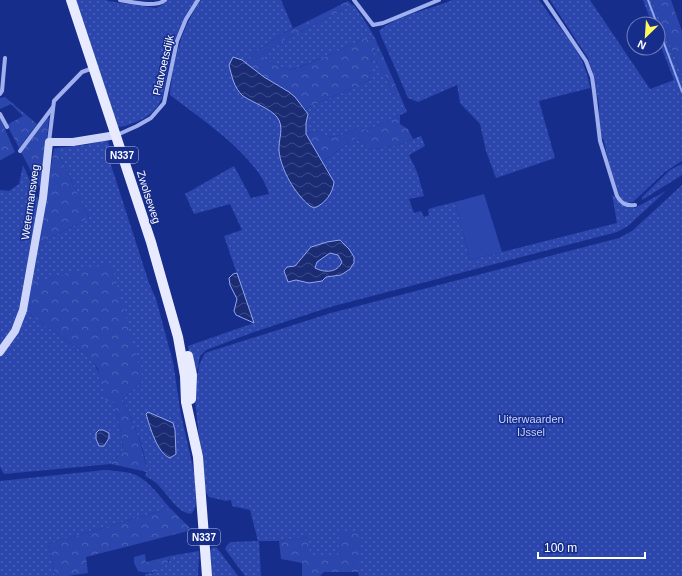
<svg xmlns="http://www.w3.org/2000/svg" width="682" height="576" font-family="Helvetica,sans-serif">
  <style>
    .green { fill: url(#green-dots) }
    .forest { fill: url(#forest-crowns) }
    .pitch { fill: #2b46ac }
    .water { fill: url(#water-waves); stroke: #92a7f2; fill-rule: evenodd }
    .lines { fill: none; stroke-linecap: round; stroke-linejoin: round }
    .stream { stroke: #92a7f2; stroke-width: 2 }
    .street { stroke: #a0b0ef; stroke-width: 4 }
    .secondary { stroke: #cdd6fa; stroke-width: 8 }
    .primary { stroke: #e8ebff; stroke-width: 10 }
    .labels { text-anchor: middle; stroke-width: 3; stroke-linejoin: round; paint-order: stroke }
    .shield { fill: #162d8c; stroke: #b9c0dc; stroke-width: 1 }
    .shield-label { font-size: 10px; font-weight: bold; fill: #fff }
    .street-label { font-size: 11px; fill: #fff; stroke: #162d8c }
    .park-label { font-size: 11px; fill: #c6d1fb; stroke: #162d8c }
  </style>
  <defs>
    <pattern id="green-dots" width="8" height="8" patternUnits="userSpaceOnUse"><rect width="8" height="8" fill="#2b46ac"/><path d="M2 2h.1M6 6h.1" fill="none" stroke="#4b62b8" stroke-width="1.8" stroke-linecap="round"/></pattern>
    <pattern id="forest-crowns" width="20" height="18" patternUnits="userSpaceOnUse"><rect width="20" height="18" fill="#2b46ac"/><path d="M2 6a3 3 0 1 1 6 0M12 15a3 3 0 1 1 6 0" fill="none" stroke="#4b62b8"/></pattern>
    <pattern id="water-waves" width="16" height="10" patternUnits="userSpaceOnUse"><rect width="16" height="10" fill="#1b2c74"/><path d="M0 5q4-4 8 0t8 0" fill="none" stroke="#3d4c89"/></pattern>
  </defs>
  <rect width="100%" height="100%" fill="#162d8c"/>
  <!-- green -->
  <g class="green">
    <path d="M75,0H106L108,1L156,8L162,5L166,0H196C188,15 178,30 173,47C160,89 174,113 121,127L118,126Z"/>
    <path d="M201,0H281L293,28L280,35L254,53L247,64L238,58L239,93L243,96C252,102 271,109 277,117C285,127 278,140 279,151C281,170 296,194 310,206C326,204 328,199 334,185L327,168L322,162L356,138L363,143L369,150L398,145L421,136L425,146L409,155L417,172L424,196L409,199L414,213L421,211L424,217L429,215L428,209L455,202L470,260L617,223L612,194C619,202 623,208 635,208L666,191L628,226L617,232L330,307L257,331L206,350L200,356L197,371L194,373L188,346L254,323L224,236L242,230L230,204L194,214L185,194L234,166L251,198L269,194C258,156 201,119 170,95C173,61 181,28 201,0Z"/>
    <path d="M452,0H539C544,6 548,14 554,20C572,43 585,58 590,88L539,101L555,158L496,178L486,151L480,124L460,103L457,85L418,102L408,98L379,31C395,16 432,9 452,0Z"/>
    <polygon points="550,0 590,0 650,89 674,80 658,39 658,24 652,24 643,0 652,0 682,74 682,161 665,172 633,202 626,203 621,199 619,195 609,165 604,141 599,132 599,104 592,70 588,58"/>
    <polygon points="352,5 354,5 368,26 376,40 362,39 339,51 297,68 287,70 268,61 262,57 284,40"/>
    <path d="M377,43L380,49L375,68H379L384,73L393,95L399,93L407,112L367,130L359,127C348,133 340,137 327,137C320,131 315,130 306,134V123L308,114L305,109L370,80L371,62Z"/>
    <path d="M107,140L111,150L110,162L149,283L156,299L173,362L181,415L195,476L196,504L194,510L191,514C177,512 169,496 160,487C156,482 151,479 145,476C152,464 129,411 122,399L141,383L111,264L31,283L37,245L89,218L56,148L85,145Z"/>
    <polygon points="682,164 682,175 642,200 642,197 670,170"/>
    <polygon points="23,165 39,201 18,313 8,336 0,345 0,190 9,191 19,184"/>
    <polygon points="682,185 682,576 359,576 358,571 338,556 309,556 309,537 279,541 259,541 261,576 245,576 225,549 228,544 231,542 258,541 250,510 232,506 231,500 226,501 209,497 205,491 194,391 194,376 198,374 199,365 205,353 331,313 619,238 632,231"/>
    <polygon points="25,311 87,355 93,362 114,400 122,437 123,450 111,464 4,474 0,467 0,356 7,348"/>
    <path d="M105,470C115,471 126,471 136,475C150,482 160,497 170,508L48,544L55,576H0V481Z"/>
    <polygon points="213,547 217,548 238,576 211,576 210,550"/>
    <polygon points="199,551 198,576 145,576 145,574 153,573 169,562 170,556"/>
  </g>
  <!-- forest -->
  <g class="forest">
    <polygon points="652,0 671,0 682,31 682,74"/>
    <polygon points="348,1 352,5 284,40 263,57 268,61 287,70 298,68 339,51 362,39 376,40 377,43 371,62 371,78 368,81 305,109 289,92 264,77 247,64 254,53 280,35"/>
    <polygon points="380,49 399,93 393,95 384,73 379,68 375,68"/>
    <polygon points="5,97 37,124 19,148 7,125 23,116 11,104 0,109 0,98"/>
    <path d="M400,115V124L408,129L413,139L398,145L369,150L363,143L356,138L322,162L306,134C315,130 319,130 327,137C340,137 348,133 359,127L367,130Z"/>
    <polygon points="0,118 15,152 1,160 0,160"/>
    <polygon points="47,118 49,118 41,190 21,152"/>
    <polygon points="56,148 89,218 37,245 54,149"/>
    <path d="M111,263L143,379L141,383L122,399C134,421 143,447 147,472L111,464L123,450L122,437L114,401H106L98,369L93,362L87,355L25,311L31,283Z"/>
    <polygon points="170,508 192,530 86,557 88,573 68,576 55,576 48,544"/>
    <polygon points="362,531 358,572 324,572 320,576 302,576 302,563 281,559 279,541 309,537 310,556 337,556 341,533"/>
    <path d="M145,554L146,562L170,556C167,572 151,575 138,571L134,563V557Z"/>
  </g>
  <!-- pitch -->
  <polygon class="pitch" points="484,194 502,252 470,260 455,202"/>
  <!-- water -->
  <g class="water">
    <path d="M233,57L242,60L264,77L289,92L295,97L308,114L306,123V134L334,182C333,193 325,204 314,208L310,206C295,194 281,170 279,151C278,140 285,127 277,117C271,109 252,102 243,96C234,88 232,77 229,65Z"/>
    <path d="M340,240L349,249L354,257V263L350,269L341,275L326,277L322,281L309,283L296,280L288,282L284,271L287,267L295,266L311,247L327,242ZM330,253L338,255L342,262C337,273 325,273 315,268L317,262Z"/>
    <polygon points="237,273 254,323 236,315 234,311 237,299 230,285 229,278 233,274"/>
    <path d="M148,412L173,423L175,430L176,454L170,458C157,453 150,427 146,414Z"/>
    <polygon points="99,430 103,430 109,433 109,438 104,446 99,446 96,439 96,433"/>
  </g>
  <g class="lines">
    <!-- stream -->
    <g class="stream">
      <polyline points="648,0 657,24"/>
      <polyline points="658,27 682,92"/>
    </g>
    <!-- street -->
    <g class="street">
      <path d="M120,0C132,2 156,8 165,0"/>
      <polyline points="354,0 373,25 383,23 439,0"/>
      <path d="M545,0L586,61L592,77L594,91L600,141L617,196C622,204 626,206 635,205"/>
      <polyline points="0,94 2,91 5,58"/>
      <polyline points="0,114 7,127"/>
      <polyline points="117,135 137,126 151,118 164,103 177,41 186,19 198,0"/>
      <polyline points="49,142 54,101 82,72 93,68"/>
      <polyline points="20,151 53,107"/>
    </g>
    <!-- secondary -->
    <polyline class="secondary" points="0,352 15,331 23,310 43,198 49,142 73,142 116,135"/>
    <!-- primary -->
    <g class="primary">
      <polyline points="71,0 151,242 178,337 185,376 186,402 198,457 207,576"/>
      <polyline points="188,356 192,375 191,399"/>
    </g>
  </g>
  <g class="labels">
    <!-- shield labels -->
    <g class="shield">
      <rect x="106" y="147" width="32" height="16" rx="3"/>
      <rect x="188" y="529" width="32" height="16" rx="3"/>
    </g>
    <g class="shield-label">
      <text x="122" y="159">N337</text>
      <text x="204" y="541">N337</text>
    </g>
    <!-- street labels -->
    <g class="street-label">
      <text transform="translate(163 65) rotate(-77)" y="4">Platvoetsdijk</text>
      <text transform="translate(149 197) rotate(72)" y="4">Zwolseweg</text>
      <text transform="translate(30 202) rotate(-82)" y="4">Wetermansweg</text>
    </g>
    <!-- park labels -->
    <g class="park-label">
      <text x="531" y="423">Uiterwaarden<tspan x="531" dy="13">IJssel</tspan></text>
    </g>
  </g>
  <!-- north arrow -->
  <g transform="translate(646 36) rotate(205)"><circle r="19" fill="#162d8c" stroke="#7381ba"/>
  <path d="M0-3L7 15L0 10L-7 15Z" fill="#fff85e"/>
  <text y="-6" font-size="11" font-weight="bold" text-anchor="middle" fill="#ffffff">N</text>
  </g>
  <!-- scale -->
  <path d="M538 552v6h107v-6" fill="none" stroke="#ffffff" stroke-width="2"/>
  <text x="544" y="552" font-size="12" fill="#ffffff" stroke="#162d8c" stroke-width="3" paint-order="stroke">100 m</text>
</svg>
